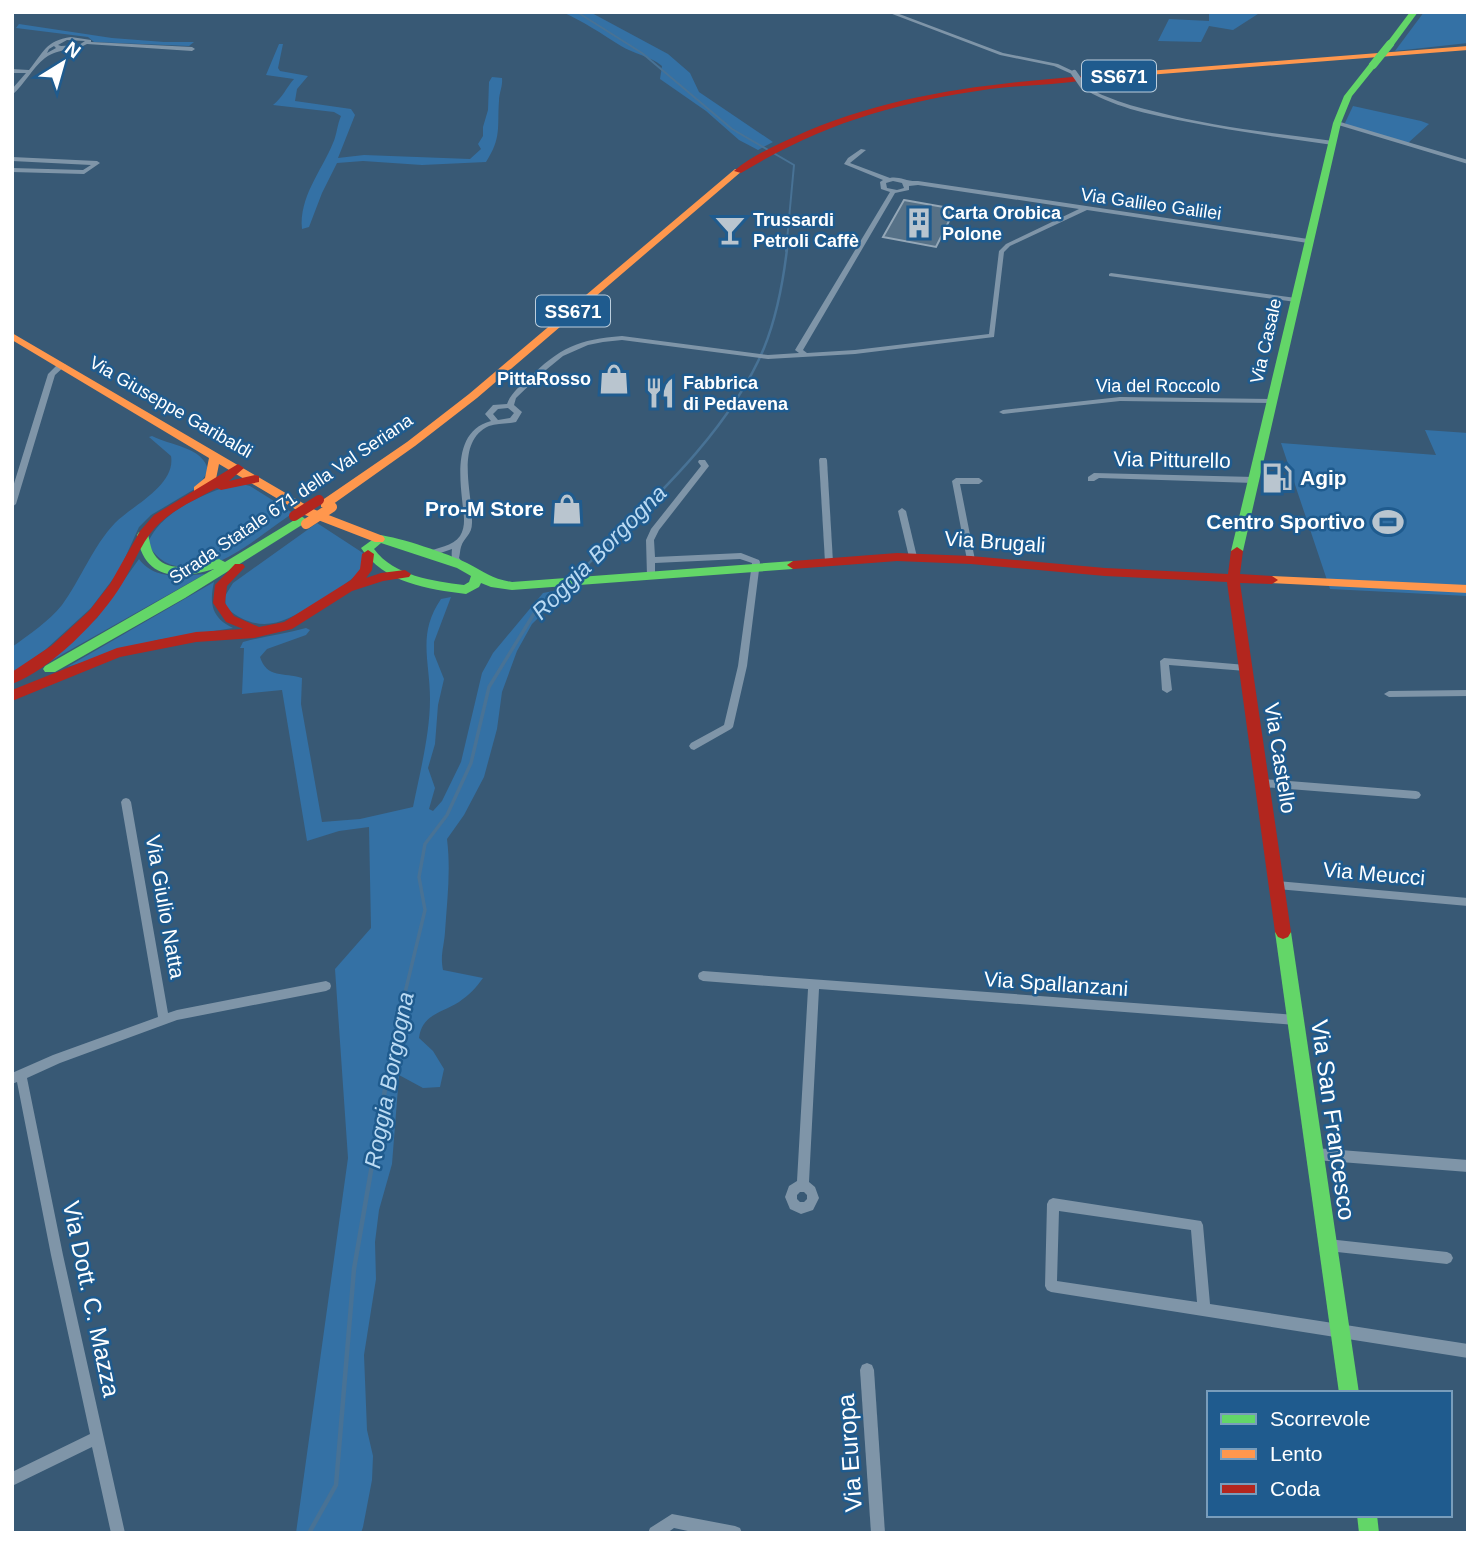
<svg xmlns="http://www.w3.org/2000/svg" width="1480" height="1545" font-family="Helvetica,sans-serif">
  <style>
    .green { fill: #3471a5 }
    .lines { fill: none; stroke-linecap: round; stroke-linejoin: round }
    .stream-far3 { stroke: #487295; stroke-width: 2 }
    .stream-far2 { stroke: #487295; stroke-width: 2.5 }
    .stream-far1 { stroke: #487295; stroke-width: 3.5 }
    .stream { stroke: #487295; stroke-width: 4.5 }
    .building { fill: #567187; stroke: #94a7b7; stroke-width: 2 }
    .street { fill: #7f95a8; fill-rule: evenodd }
    .fast { fill: #63d668; fill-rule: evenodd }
    .slow { fill: #ff974d; fill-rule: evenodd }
    .jam { fill: #b3261e; fill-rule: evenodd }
    .street-bridge { stroke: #7f95a8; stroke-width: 6 }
    .fast-bridge { stroke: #63d668; stroke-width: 8 }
    .slow-bridge { stroke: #ff974d; stroke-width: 10 }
    .jam-bridge { stroke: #b3261e; stroke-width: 10 }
    .labels { text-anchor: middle; stroke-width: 5; stroke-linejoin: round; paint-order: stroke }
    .far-street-label { font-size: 18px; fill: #fff; stroke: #1f5b8e }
    .far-poi-label { font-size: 18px; font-weight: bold; fill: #fff; stroke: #1f5b8e; text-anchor: start }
    .shield { fill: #1f5b8e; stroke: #bccedd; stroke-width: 2 }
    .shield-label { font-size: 19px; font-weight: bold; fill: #fff }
    .street-label { font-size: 21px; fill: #fff; stroke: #1f5b8e }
    .poi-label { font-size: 21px; font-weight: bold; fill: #fff; stroke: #1f5b8e; text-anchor: end }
    .water-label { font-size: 23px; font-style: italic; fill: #badaf3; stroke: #1f5b8e }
    .near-street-label { font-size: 24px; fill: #fff; stroke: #1f5b8e }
  </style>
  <rect width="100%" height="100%" fill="#385975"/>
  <!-- green -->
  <g class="green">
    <path d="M562,12H590L668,54L690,73L699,92L773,142L758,150L739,140L706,111L660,79L662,66C650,56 634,54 621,46C602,34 583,21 562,12Z"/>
    <polygon points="1209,12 1261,12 1233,30 1209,26 1201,42 1158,41 1169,19 1209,21"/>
    <polygon points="1424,12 1468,12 1468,43 1395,51"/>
    <polygon points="19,24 112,38 164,42 194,42 189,46 94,42 88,37 16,28"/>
    <path d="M279,44H283L278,68L280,71L308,76L297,89L295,101L351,109L355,115L338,158L364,155L470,159L481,149L478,144L483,136V127L488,110L489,82L492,77L502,78C503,86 499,93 499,101C497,128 502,137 486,162L422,165L363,161L337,163L322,193L309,227L302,229C299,197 321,172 333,143C337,134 337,125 341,116L334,112L273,105C283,97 286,88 294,79L266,75Z"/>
    <polygon points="1353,106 1421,121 1429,124 1408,143 1347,125 1345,123"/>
    <polygon points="1425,430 1468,433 1468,596 1330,589 1281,443 1436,455"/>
    <path d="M152,436C168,445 205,447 208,471L198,487L151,515L139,527L119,571L91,608L45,650L12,673V647C30,634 48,622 62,605C81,579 93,546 115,523C133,505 176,485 171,456L149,437Z"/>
    <path d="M238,483L250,486L293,513C273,526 236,557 214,563C188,571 161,570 148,543C160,511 207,492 238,483Z"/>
    <path d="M317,523L363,553L361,571C347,584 332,593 316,603C282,624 260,635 226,608L225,596L233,583Z"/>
    <path d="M139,559C154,580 182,576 205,574L47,663L97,618Z"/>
    <path d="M214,582C209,604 212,618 233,628L157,640L67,667Z"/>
    <path d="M569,588L532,624L517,651L502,692L497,729L484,777L464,815L447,839C451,871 447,901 445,932C444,947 440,955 443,970L483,978C476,988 469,995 459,1002C442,1013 422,1014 419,1038L433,1051L444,1069L440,1087L423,1088L399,1075L392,1164L379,1210L375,1242L376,1279L364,1355L367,1430L373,1456L372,1480L363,1527L361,1533H296L348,1158L335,969L371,928L369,827L339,831L307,841L282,690L242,694L244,648H240L243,642C264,636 285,634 306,628L310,630L306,635L267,649L260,657C267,679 284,672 302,678L301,704L322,822L360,819L413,807C420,772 430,734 430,699C430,661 417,634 441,599L451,597L434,642V654L444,679L438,705L435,744L428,768L435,788L429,809L433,811L442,801L461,762L482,673L493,653L543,593Z"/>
  </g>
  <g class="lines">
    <!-- stream-far3 -->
    <polyline class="stream-far3" points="577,12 642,53 732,129 794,165 786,251"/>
    <!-- stream-far2 -->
    <path class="stream-far2" d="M577,575C642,510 728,435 764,348C777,316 783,283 787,249"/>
    <!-- stream-far1 -->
    <g class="stream-far1">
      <polyline points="573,579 578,574"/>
      <polyline points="404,997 425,910 419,877 425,844 447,815 471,763 489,687 535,612 567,584"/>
    </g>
    <!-- stream -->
    <polyline class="stream" points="309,1533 336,1485 354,1269 391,1055 405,996"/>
  </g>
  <!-- building -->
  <polygon class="building" points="904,200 955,209 936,247 883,237"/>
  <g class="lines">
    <!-- street -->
    <g class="street">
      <polygon points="887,12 894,12 1003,53 1058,64 1077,73 1074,75 1054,66 1000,55"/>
      <path d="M71,37L91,40V42L192,47L195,49L192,51L87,44C73,52 61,47 45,58C32,68 25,84 12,95V89L26,73H12V69L29,70C44,52 45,41 71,37ZM67,40L85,41L79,45L61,46L58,45ZM54,46L56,48L47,53L49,49Z"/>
      <path d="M1081,85C1090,86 1096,93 1105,96C1122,103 1139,108 1157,112C1214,127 1274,133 1333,141L1336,143L1333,145C1283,138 1233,131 1183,121C1148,114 1112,107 1081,87Z"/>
      <polygon points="1337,121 1468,160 1468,164 1335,124 1334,123"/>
      <path d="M861,149L866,150L850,163L890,178C899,176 907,182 918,181L1308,239L1311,241L1308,243L1087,210L1010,246L1004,252L994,337L855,354L768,359L622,340L603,342L588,345L563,356L541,374L516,398L514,405L522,412L516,422C507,424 497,423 489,426C454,442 473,494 472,523C472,535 464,537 461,547C460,550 460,554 459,558L465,565L464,567H458C452,560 451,558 452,549L429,557L426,556L425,554L426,552C437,548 453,546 460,536C467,525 463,511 462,499C459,471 456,430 491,421L485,414L493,405L507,404C511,393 520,386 528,379C559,348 579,339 622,336L768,355L799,353L795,350L890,192L881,189L880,182L883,180L844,164L848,158ZM893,181L902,183L904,188L897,190L887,188L886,183ZM918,185L1079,209L1006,244L999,251L989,334L855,350L807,353L803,350L895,193L909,190V186ZM508,408L514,413L510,418L498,420L493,414L498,409Z"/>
      <polygon points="12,157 97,161 100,163 84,174 12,172 12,168 83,170 91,165 12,161"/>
      <polygon points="1111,273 1296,298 1299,300 1296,302 1109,276 1109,274"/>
      <polygon points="59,363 62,363 66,365 55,375 16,504 12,507 12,490 48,374"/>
      <polygon points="1120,397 1272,399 1276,401 1272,403 1120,401 1003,414 999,412 1003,410"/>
      <polygon points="820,458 826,458 827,460 833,562 829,565 825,562 819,460"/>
      <polygon points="699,460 705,460 709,466 659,530 654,540 655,557 741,553 759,560 760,562 747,666 733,727 731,729 694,750 691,749 689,746 691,743 724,725 738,666 752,563 740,559 655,563 655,576 651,579 647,576 646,540 651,529 701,466 698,462"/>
      <polygon points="1094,473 1254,477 1258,480 1254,483 1099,478 1094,481 1088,481 1088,477"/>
      <polygon points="956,478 979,478 983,481 979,484 960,484 975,560 971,563 967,560 952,481"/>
      <polygon points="902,508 906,511 917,557 913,560 909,557 898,511"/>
      <polygon points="1164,658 1246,665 1250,668 1246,671 1169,665 1172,690 1167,693 1162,690 1160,661"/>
      <polygon points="1468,690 1468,696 1389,697 1384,694 1389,691"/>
      <polygon points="1263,779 1416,791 1419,792 1421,795 1419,798 1416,799 1263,787 1260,786 1258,783 1260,780"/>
      <polygon points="126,798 129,799 131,802 168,1013 177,1010 326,981 330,983 331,986 330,989 326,991 177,1020 60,1063 27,1078 63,1255 125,1533 111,1533 92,1447 12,1486 12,1472 90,1434 51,1255 17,1082 12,1084 12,1073 53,1055 158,1017 121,802 123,799"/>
      <polygon points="1277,881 1468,898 1468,906 1277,889 1273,888 1272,885 1273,882"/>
      <path d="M703,971L1296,1015L1300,1016L1302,1020L1300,1024L1296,1025L819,989L809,1182L815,1187L819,1198L813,1210L801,1214L790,1209L785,1197L789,1186L797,1181L808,989L703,981L699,979L698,976L699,973ZM800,1192H804L807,1195V1199L804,1202H800L797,1199V1195Z"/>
      <polygon points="1315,1148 1468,1160 1468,1172 1315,1160 1311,1158 1309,1154 1311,1150"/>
      <path d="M1053,1198L1201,1221L1203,1225L1210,1304L1468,1344V1358L1051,1292L1047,1290L1045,1286L1047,1204L1049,1200ZM1059,1211L1191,1230L1197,1302L1057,1281Z"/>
      <polygon points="1328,1239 1447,1252 1451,1254 1453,1258 1451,1262 1447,1264 1328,1251 1324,1249 1322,1245 1324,1241"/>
      <polygon points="867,1363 872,1365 874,1370 885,1533 871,1533 860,1370 862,1365"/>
      <polygon points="672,1514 735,1526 740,1528 742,1533 697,1533 674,1528 667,1533 648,1533 650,1528"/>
    </g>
    <!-- fast -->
    <g class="fast">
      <polygon points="1410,12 1418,12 1393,46 1387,46 1386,44"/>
      <polygon points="1370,63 1377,65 1352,96 1341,123 1243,551 1237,555 1231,551 1333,123 1344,96"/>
      <path d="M301,516L307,520L305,523L185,598L55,672H45L43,669L45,666L214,569C177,580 144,580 137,535L139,532H147C150,539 150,548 154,554C167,576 200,564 219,559L225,562Z"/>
      <path d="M379,535C399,537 449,554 467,563C485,572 492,579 512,582L793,561L799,565L793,569L512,590L491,587L481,583L479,587L466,594C428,589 384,583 361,548ZM381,543L457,568L471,576L469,582L464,585C433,581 394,576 374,549Z"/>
      <polygon points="1283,925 1288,927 1291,932 1359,1393 1339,1393 1275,932 1278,927"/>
      <polygon points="1357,1515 1377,1515 1379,1533 1359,1533"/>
    </g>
    <!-- slow -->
    <g class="slow">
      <polygon points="1468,46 1468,50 1084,80 1080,78 1084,76"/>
      <polygon points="735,169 742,171 477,398 415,446 329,507 321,507 321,501 407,442 469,394"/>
      <polygon points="12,333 313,509 383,536 385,539 383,542 375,542 305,515 219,464 216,479 202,493 194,493 194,487 205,478 209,458 12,340"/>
      <polygon points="1272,576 1468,585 1468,593 1268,583 1266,580 1268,577"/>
    </g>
    <!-- jam -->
    <g class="jam">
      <path d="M1084,76H1087V80C1055,85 1022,85 990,89C894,103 824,123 741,173L734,171C750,157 774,146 794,137C885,95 985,84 1084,76Z"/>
      <path d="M238,464L244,468L229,481L255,475L259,476V482L221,490L217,488C195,500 171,510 154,529C140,545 133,566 122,584C102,618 49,671 12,684V672L51,646L89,611L110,584L140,531L154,515Z"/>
      <polygon points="1237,547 1243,551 1240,574 1272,576 1278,580 1272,584 1240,583 1291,932 1288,937 1283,939 1278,937 1275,932 1227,582 1105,576 971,564 897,561 793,569 787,565 793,561 897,553 971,556 1105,568 1228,574 1231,551"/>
      <polygon points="368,550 374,554 372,570 366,578 381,573 405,570 411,574 409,577 383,581 352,591 292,629 254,638 196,642 120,657 12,701 12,690 117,648 196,632 243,629 226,622 213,603 215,585 235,564 243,564 245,567 227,586 225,603 234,616 259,627 284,622 351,580 360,569 362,554"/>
    </g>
    <!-- street-bridge -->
    <polyline class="street-bridge" points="1074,73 1083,86"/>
    <!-- fast-bridge -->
    <polyline class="fast-bridge" points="1373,65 1390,44"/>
    <!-- slow-bridge -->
    <polyline class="slow-bridge" points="306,524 332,507"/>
    <!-- jam-bridge -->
    <polyline class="jam-bridge" points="294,516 319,500"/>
  </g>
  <!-- icons -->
  <defs>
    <g id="building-bare" transform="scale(2.415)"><path d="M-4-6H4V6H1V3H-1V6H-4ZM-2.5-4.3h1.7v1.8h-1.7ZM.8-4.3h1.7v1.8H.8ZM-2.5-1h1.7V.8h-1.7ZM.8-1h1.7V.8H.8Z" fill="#b9c5cf" stroke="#1f5b8e" stroke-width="2.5" paint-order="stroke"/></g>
    <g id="bar-bare" transform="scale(2.415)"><path d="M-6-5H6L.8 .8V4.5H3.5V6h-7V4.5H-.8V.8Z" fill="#b9c5cf" stroke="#1f5b8e" stroke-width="2.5" paint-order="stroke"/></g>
    <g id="shop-bare" transform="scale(2.415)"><path d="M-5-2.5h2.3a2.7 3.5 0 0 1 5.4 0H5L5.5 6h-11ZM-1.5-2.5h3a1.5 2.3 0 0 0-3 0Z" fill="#b9c5cf" stroke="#1f5b8e" stroke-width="2.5" paint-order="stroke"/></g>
    <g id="restaurant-bare" transform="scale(2.415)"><path d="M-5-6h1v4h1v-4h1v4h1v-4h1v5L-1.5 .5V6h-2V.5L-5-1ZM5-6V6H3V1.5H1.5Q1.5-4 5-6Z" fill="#b9c5cf" stroke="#1f5b8e" stroke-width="2.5" paint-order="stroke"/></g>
    <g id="fuel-bare" transform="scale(2.415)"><path d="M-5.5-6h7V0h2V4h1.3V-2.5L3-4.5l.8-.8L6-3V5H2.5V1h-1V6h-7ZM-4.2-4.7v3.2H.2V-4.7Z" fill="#b9c5cf" stroke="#1f5b8e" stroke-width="2.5" paint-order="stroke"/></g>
    <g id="stadium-bare" transform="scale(2.415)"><path d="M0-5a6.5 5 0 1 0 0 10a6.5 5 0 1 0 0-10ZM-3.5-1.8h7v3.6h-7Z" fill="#b9c5cf" stroke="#1f5b8e" stroke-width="2.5" paint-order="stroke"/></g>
  </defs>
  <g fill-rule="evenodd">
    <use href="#building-bare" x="919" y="223"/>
    <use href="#bar-bare" x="730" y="230"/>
    <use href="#shop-bare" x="614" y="379"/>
    <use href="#restaurant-bare" x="660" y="393"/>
    <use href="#fuel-bare" x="1277" y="478"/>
    <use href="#shop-bare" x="567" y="509"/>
    <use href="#stadium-bare" x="1388" y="522"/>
  </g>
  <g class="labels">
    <!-- far-street labels -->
    <g class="far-street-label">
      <text transform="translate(1151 204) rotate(8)" y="6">Via Galileo Galilei</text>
      <text transform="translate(1266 341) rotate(-77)" y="6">Via Casale</text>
      <text x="1158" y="392">Via del Roccolo</text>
      <text transform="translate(171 407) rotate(30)" y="6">Via Giuseppe Garibaldi</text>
      <text transform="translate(291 499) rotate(-34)" y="6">Strada Statale 671 della Val Seriana</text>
    </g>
    <!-- far-poi labels -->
    <g class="far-poi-label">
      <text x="942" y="219">Carta Orobica<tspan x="942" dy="21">Polone</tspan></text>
      <text x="753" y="226">Trussardi<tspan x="753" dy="21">Petroli Caffè</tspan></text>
      <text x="591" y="385" text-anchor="end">PittaRosso</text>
      <text x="683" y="389">Fabbrica<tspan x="683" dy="21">di Pedavena</tspan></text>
    </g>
    <!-- shield labels -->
    <g class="shield">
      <rect x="1082" y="60.5" width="74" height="31" rx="5"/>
      <rect x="536" y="295.5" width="74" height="31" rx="5"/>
    </g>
    <g class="shield-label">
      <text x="1119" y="83">SS671</text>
      <text x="573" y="318">SS671</text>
    </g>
    <!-- street labels -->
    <g class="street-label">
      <text transform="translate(1172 460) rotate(1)" y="7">Via Pitturello</text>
      <text transform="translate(995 542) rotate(4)" y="7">Via Brugali</text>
      <text transform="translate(1280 758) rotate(81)" y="7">Via Castello</text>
      <text transform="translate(1374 874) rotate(5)" y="7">Via Meucci</text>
      <text transform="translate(165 907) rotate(80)" y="7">Via Giulio Natta</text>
      <text transform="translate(1056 984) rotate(4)" y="7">Via Spallanzani</text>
    </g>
    <!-- poi labels -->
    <g class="poi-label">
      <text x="1300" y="485" text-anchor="start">Agip</text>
      <text x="544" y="516">Pro-M Store</text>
      <text x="1365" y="529">Centro Sportivo</text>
    </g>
    <!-- water labels -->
    <g class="water-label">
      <text transform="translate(599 552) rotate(-45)" y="8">Roggia Borgogna</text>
      <text transform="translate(389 1080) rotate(-79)" y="8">Roggia Borgogna</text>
    </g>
    <!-- near-street labels -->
    <g class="near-street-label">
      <text transform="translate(1333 1120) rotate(82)" y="8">Via San Francesco</text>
      <text transform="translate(91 1299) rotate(78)" y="8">Via Dott. C. Mazza</text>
      <text transform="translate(850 1453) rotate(-94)" y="8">Via Europa</text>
    </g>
  </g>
  <!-- border -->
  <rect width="1480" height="1545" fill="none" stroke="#ffffff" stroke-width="28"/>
  <!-- legend -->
  <rect x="1207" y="1391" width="245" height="126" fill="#1f5b8e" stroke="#799dbb" stroke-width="2"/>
  <rect x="1221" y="1414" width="35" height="10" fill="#63d668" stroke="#799dbb" stroke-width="2"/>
  <text x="1270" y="1426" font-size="21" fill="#ffffff">Scorrevole</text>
  <rect x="1221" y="1449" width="35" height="10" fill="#ff974d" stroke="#799dbb" stroke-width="2"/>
  <text x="1270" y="1461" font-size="21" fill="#ffffff">Lento</text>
  <rect x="1221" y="1484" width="35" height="10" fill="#b3261e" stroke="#799dbb" stroke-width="2"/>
  <text x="1270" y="1496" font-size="21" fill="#ffffff">Coda</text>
  <!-- north arrow -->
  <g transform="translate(63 63) rotate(37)" stroke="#1f5b8e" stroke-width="5" paint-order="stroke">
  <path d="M0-5L12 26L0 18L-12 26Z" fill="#ffffff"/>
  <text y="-10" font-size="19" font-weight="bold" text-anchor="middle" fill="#ffffff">N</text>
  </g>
</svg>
